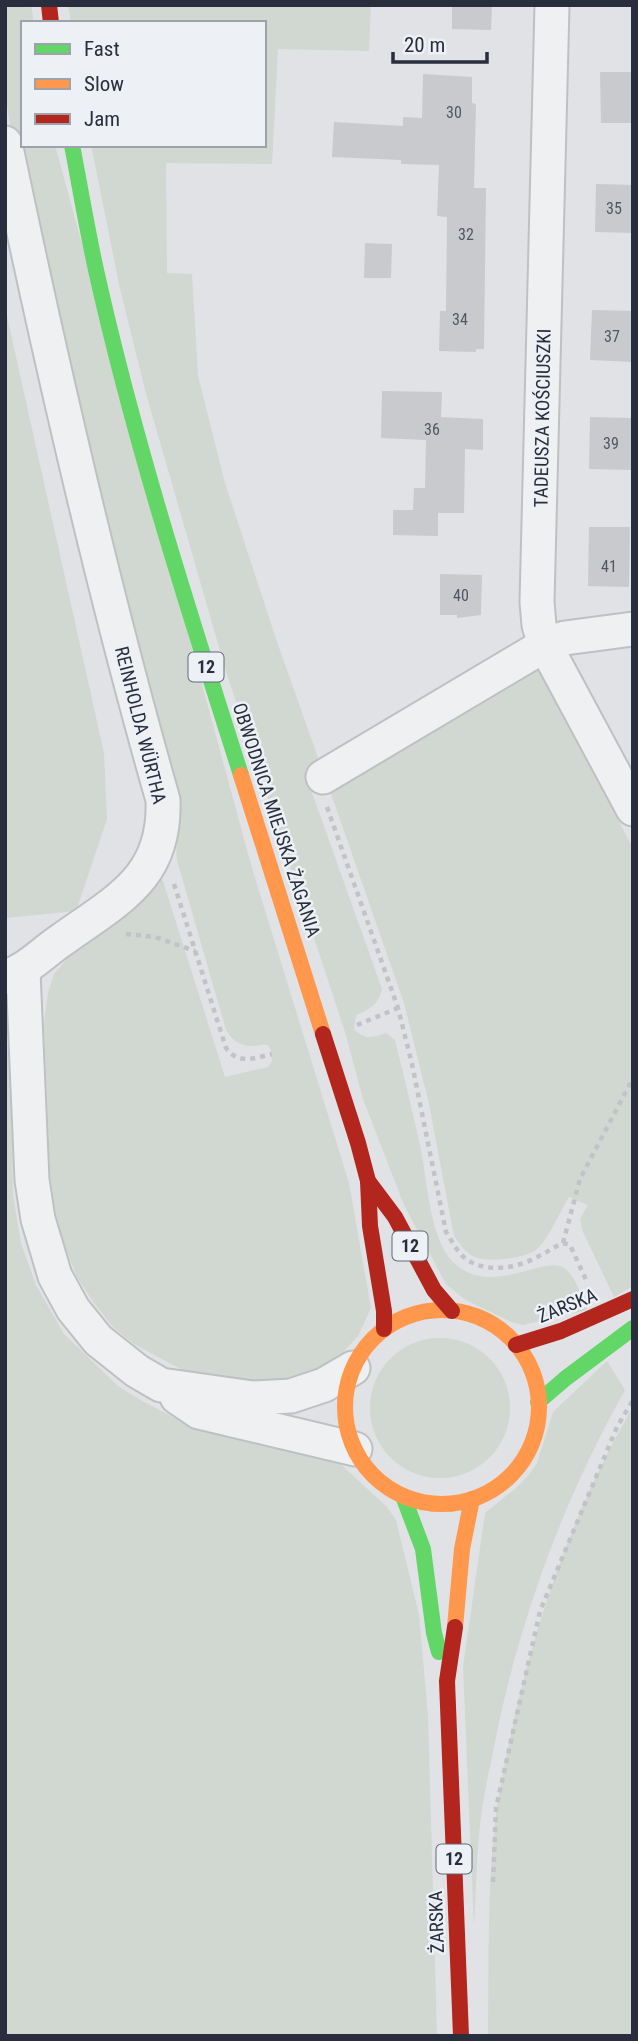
<svg xmlns="http://www.w3.org/2000/svg" width="638" height="2041" font-family="'Roboto Condensed',sans-serif">
  <style>
    .green { fill: #d0d8d1 }
    .building { fill: #c8cacd }
    .lines { fill: none; stroke-linecap: round; stroke-linejoin: round }
    .street-casing { stroke: #bec0c3; stroke-width: 37 }
    .path { stroke: #c2c3c8; stroke-width: 4.5; stroke-dasharray: 5 5; stroke-linecap: butt }
    .street { stroke: #eff0f2; stroke-width: 33 }
    .fast { stroke: #63d668; stroke-width: 16 }
    .slow { stroke: #ff974d; stroke-width: 16 }
    .jam { stroke: #b3261e; stroke-width: 16 }
    .labels { text-anchor: middle; stroke-width: 5; stroke-linejoin: round; paint-order: stroke }
    .number-label { font-size: 16px; fill: #515662 }
    .shield { fill: #edf0f5; stroke: #636874; stroke-width: 2 }
    .shield-label { font-size: 18px; font-weight: bold; fill: #282e3d }
    .street-label { font-size: 19px; fill: #282e3d; stroke: #edf0f5 }
  </style>
  <rect width="100%" height="100%" fill="#e0e2e5"/>
  <!-- green -->
  <g class="green">
    <path d="M5,5H31L34,23H23V145H55L252,868L349,1183L371,1308L358,1336L334,1362L321,1372L258,1387L188,1373L134,1344L114,1328L94,1303L77,1277L65,1247L56,1216L50,1173L44,1024L48,993L54,974L66,960L141,900L160,878L163,881L225,1077L268,1067L272,1061L271,1051L268,1045C260,1043 257,1047 250,1046C240,1046 231,1039 226,1030L177,860C175,842 179,826 178,808L28,212L9,119L5,91Z"/>
    <path d="M68,5H371L369,51L278,49L272,164L166,163L167,273L192,274L198,376L225,483L276,639L321,766L310,787L382,989C378,1005 370,1009 356,1015L354,1029C364,1040 372,1038 386,1033L395,1040C404,1077 413,1113 421,1150C427,1181 430,1239 453,1262C490,1299 545,1254 564,1268C576,1276 582,1298 587,1310L523,1325L511,1322L464,1299L446,1284L404,1205L363,1099L345,1032L225,668L145,390L120,289L91,145H264V23H71Z"/>
    <polygon points="5,307 104,753 107,819 76,911 5,918"/>
    <path d="M538,669L633,848V1286L614,1297L583,1232L580,1219L588,1205L569,1197C559,1213 551,1235 537,1249C527,1258 491,1262 478,1258C466,1255 461,1245 454,1236L429,1104L404,1003L329,788L451,714Z"/>
    <polygon points="5,1039 10,1053 13,1195 21,1243 36,1285 64,1334 118,1386 142,1401 181,1421 206,1429 336,1460 387,1507 396,1520 419,1615 428,1715 437,2036 5,2036"/>
    <circle cx="440" cy="1408" r="70"/>
    <path d="M607,1361L625,1390C562,1502 517,1626 493,1752C487,1780 481,1808 479,1836C476,1866 476,1896 474,1926L463,1667L485,1513L516,1488L528,1476L537,1463L553,1412Z"/>
    <path d="M633,1407V2036H488C489,1965 487,1894 495,1823C498,1794 505,1763 511,1734C535,1621 574,1507 633,1407Z"/>
  </g>
  <!-- building -->
  <g class="building">
    <polygon points="452,5 492,5 491,30 452,29"/>
    <polygon points="600,72 633,72 633,123 601,123"/>
    <polygon points="423,74 472,77 472,103 476,104 474,188 486,188 484,349 476,349 476,352 439,351 440,311 446,311 447,217 437,216 439,165 401,164 401,160 332,157 334,122 403,126 403,117 422,118"/>
    <polygon points="596,184 633,185 633,233 595,232"/>
    <polygon points="365,243 392,244 391,278 364,278"/>
    <polygon points="592,310 633,311 633,362 590,360"/>
    <polygon points="382,391 442,392 441,417 483,419 483,450 465,449 464,513 438,513 438,536 393,535 393,510 413,510 414,488 425,488 426,440 381,438"/>
    <polygon points="590,417 633,418 633,470 589,469"/>
    <polygon points="589,527 630,527 629,587 588,586"/>
    <polygon points="440,574 482,575 481,615 457,618 457,615 440,615"/>
  </g>
  <g class="lines">
    <!-- street casing -->
    <g class="street-casing">
      <g id="street">
        <polyline points="552,5 537,602 539,625 545,645 633,809"/>
        <path d="M5,143C51,363 101,583 163,800C166,877 119,899 63,939C42,953 29,969 5,977"/>
        <polyline points="323,777 545,645 565,638 633,629"/>
        <polyline points="23,971 32,1180 38,1219 55,1276 73,1309 98,1340 137,1371 161,1385 253,1398 291,1396 324,1385 353,1368"/>
        <polyline points="177,1397 199,1412 355,1449"/>
      </g>
    </g>
    <!-- path -->
    <g class="path">
      <path d="M327,807L398,1008L412,1064L446,1232C452,1241 457,1252 466,1259C487,1274 518,1268 539,1256C548,1252 555,1246 563,1243L570,1245L587,1282"/>
      <path d="M174,884L226,1048C238,1065 255,1058 272,1054"/>
      <polyline points="126,934 155,937 195,951"/>
      <polyline points="357,1025 398,1008"/>
      <polyline points="563,1243 580,1179 633,1078"/>
      <polyline points="493,1882 496,1808 540,1611 617,1427 633,1400"/>
    </g>
    <!-- street -->
    <use href="#street" class="street"/>
    <!-- fast -->
    <g class="fast">
      <path d="M72,145C80,187 87,229 96,270C134,441 188,609 241,775"/>
      <polyline points="538,1402 566,1378 633,1328"/>
      <polyline points="403,1496 423,1549 434,1633 439,1652"/>
    </g>
    <!-- slow -->
    <g class="slow">
      <polyline points="241,775 323,1034"/>
      <circle cx="442" cy="1407" r="97"/>
      <polyline points="455,1627 462,1549 472,1499"/>
    </g>
    <!-- jam -->
    <g class="jam">
      <polyline points="49,5 51,23"/>
      <polyline points="323,1034 358,1143 368,1181 370,1226 384,1311 384,1329"/>
      <polyline points="368,1181 395,1217 434,1290 452,1311"/>
      <polyline points="516,1345 561,1331 633,1299"/>
      <polyline points="455,1627 447,1681 461,2036"/>
    </g>
  </g>
  <g class="labels">
    <!-- number labels -->
    <g class="number-label">
      <text x="454" y="118">30</text>
      <text x="614" y="214">35</text>
      <text x="466" y="240">32</text>
      <text x="460" y="325">34</text>
      <text x="612" y="342">37</text>
      <text x="432" y="435">36</text>
      <text x="611" y="449">39</text>
      <text x="609" y="572">41</text>
      <text x="461" y="601">40</text>
    </g>
    <!-- shield labels -->
    <g class="shield">
      <rect x="188.5" y="652.5" width="35" height="29" rx="5"/>
      <rect x="392.5" y="1231.5" width="35" height="29" rx="5"/>
      <rect x="436.5" y="1844.5" width="35" height="29" rx="5"/>
    </g>
    <g class="shield-label">
      <text x="206" y="673">12</text>
      <text x="410" y="1252">12</text>
      <text x="454" y="1865">12</text>
    </g>
    <!-- street labels -->
    <g class="street-label">
      <text transform="translate(542 418) rotate(-89)" y="7">TADEUSZA KOŚCIUSZKI</text>
      <text transform="translate(141 725) rotate(76)" y="7">REINHOLDA WÜRTHA</text>
      <text transform="translate(277 820) rotate(72)" y="7">OBWODNICA MIEJSKA ŻAGANIA</text>
      <text transform="translate(567 1305) rotate(-22)" y="7">ŻARSKA</text>
      <text transform="translate(436 1922) rotate(-92)" y="7">ŻARSKA</text>
    </g>
  </g>
  <!-- border -->
  <rect width="638" height="2041" fill="none" stroke="#282e3d" stroke-width="14"/>
  <!-- legend -->
  <rect x="21" y="21" width="245" height="126" fill="#edf0f5" stroke="#9ea2ab" stroke-width="2"/>
  <rect x="35" y="44" width="35" height="10" fill="#63d668" stroke="#9ea2ab" stroke-width="2"/>
  <text x="84" y="56" font-size="21" fill="#282e3d">Fast</text>
  <rect x="35" y="79" width="35" height="10" fill="#ff974d" stroke="#9ea2ab" stroke-width="2"/>
  <text x="84" y="91" font-size="21" fill="#282e3d">Slow</text>
  <rect x="35" y="114" width="35" height="10" fill="#b3261e" stroke="#9ea2ab" stroke-width="2"/>
  <text x="84" y="126" font-size="21" fill="#282e3d">Jam</text>
  <!-- scale -->
  <path d="M393 52v10h94v-10" fill="none" stroke="#282e3d" stroke-width="3.5"/>
  <text x="404" y="52" font-size="21" fill="#282e3d" stroke="#edf0f5" stroke-width="5" paint-order="stroke">20 m</text>
</svg>
